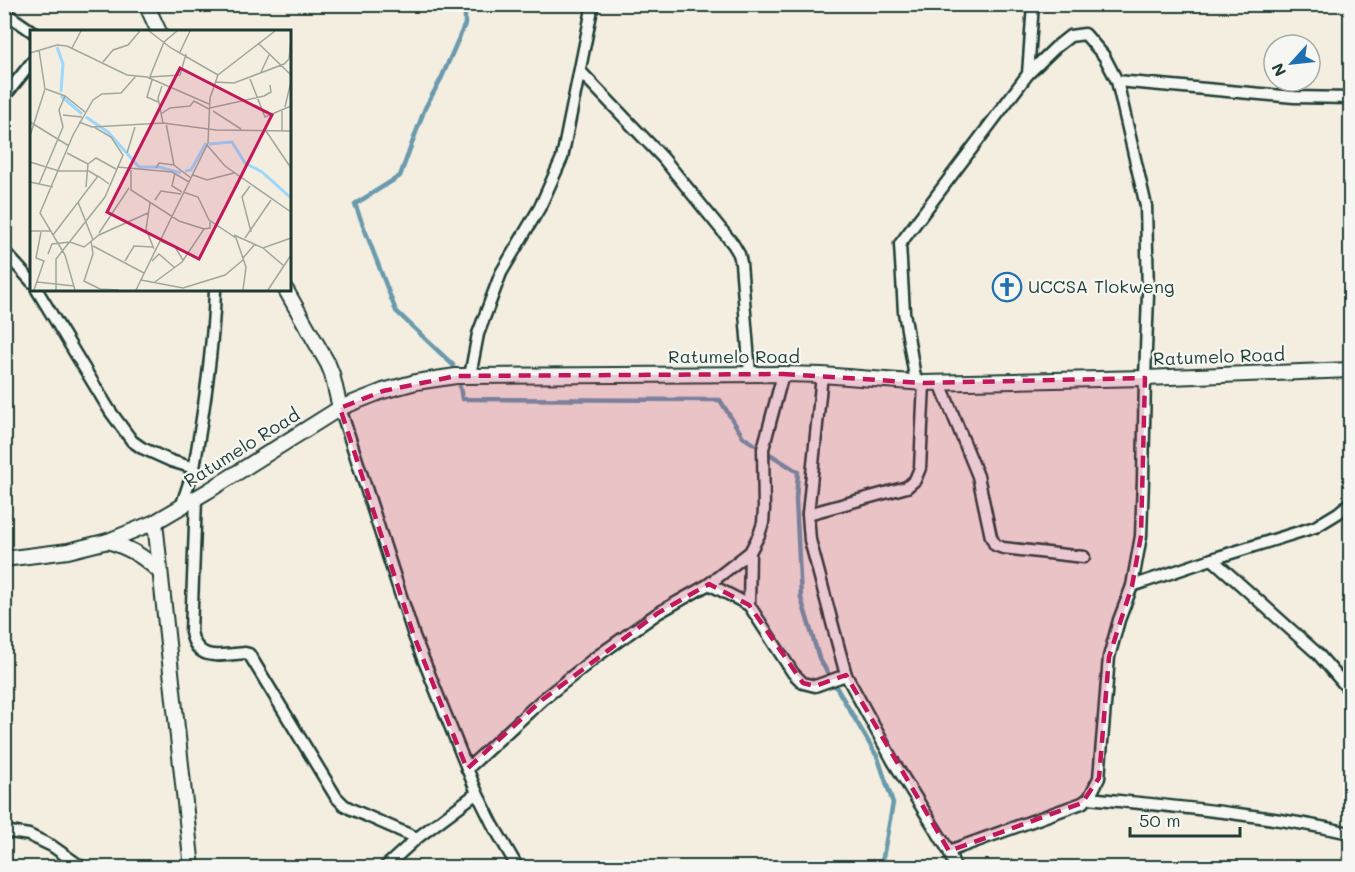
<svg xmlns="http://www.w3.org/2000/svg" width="1355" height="872" font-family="Mali,sans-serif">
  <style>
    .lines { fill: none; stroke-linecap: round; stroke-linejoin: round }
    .stream { stroke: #699aac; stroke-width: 4.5 }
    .minor-casing { stroke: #1f3d34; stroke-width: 15 }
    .tertiary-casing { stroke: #1f3d34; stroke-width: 18 }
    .minor { stroke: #f6f6f2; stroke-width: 10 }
    .tertiary { stroke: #f6f6f2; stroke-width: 14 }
    .marked { fill: #c2185b; fill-opacity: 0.2; stroke: #c2185b; stroke-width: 4.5; stroke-dasharray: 12 8; stroke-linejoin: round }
    .labels { text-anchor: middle; stroke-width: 4.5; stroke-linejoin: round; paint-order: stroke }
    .poi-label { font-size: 18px; fill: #1f3d34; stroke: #f6f6f2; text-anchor: start }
    .street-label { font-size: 18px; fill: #1f3d34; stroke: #f6f6f2 }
    .inset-river { fill: none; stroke: #9bd8fc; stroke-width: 3 }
    .inset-road { fill: none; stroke: #9fa79c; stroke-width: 1.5 }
    .view { fill: #c2185b; fill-opacity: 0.15; stroke: #c2185b; stroke-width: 3 }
    .inset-edge { fill: none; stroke: #1f3d34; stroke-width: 3 }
  </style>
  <rect width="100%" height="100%" fill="#f4eee1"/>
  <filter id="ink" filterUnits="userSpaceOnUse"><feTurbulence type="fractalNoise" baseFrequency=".0167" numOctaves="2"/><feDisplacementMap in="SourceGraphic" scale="12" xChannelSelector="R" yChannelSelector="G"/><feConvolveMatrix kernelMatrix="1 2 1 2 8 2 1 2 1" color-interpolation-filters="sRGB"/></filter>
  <g filter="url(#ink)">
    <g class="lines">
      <!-- stream -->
      <g class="stream">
        <polyline points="453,365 396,311 355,204 400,176 425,108 441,79 465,24 465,4"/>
        <polyline points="460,387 462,399 720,400 743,437 798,472 796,499 801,598 819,658 878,758 893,803 881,868"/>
      </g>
      <!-- minor casing -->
      <g class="minor-casing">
        <g id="minor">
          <polyline points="4,12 33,32"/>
          <polyline points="580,71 663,158 733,244 739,254 741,263 750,374"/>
          <polyline points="1028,74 1056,47 1070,36 1085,34 1104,56 1117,81 1294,97 1350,98"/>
          <polyline points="4,97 32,62"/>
          <polyline points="4,251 32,282"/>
          <polyline points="37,290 110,411 132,441 142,448 171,461 194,468 181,507"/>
          <polyline points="822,375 808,514 810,540 846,675 893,761 949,851 955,868"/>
          <polyline points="470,376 478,334 501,273 540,207 562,158 593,4"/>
          <polyline points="916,383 904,312 900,244 1028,74 1033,4"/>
          <polyline points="940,383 978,476 991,537 995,545 1003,548 1084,557"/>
          <polyline points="340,408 414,636 477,793 493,825 518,868"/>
          <path d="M194,468C204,409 213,350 215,290"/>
          <path d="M196,499L191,632C197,663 221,655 245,653L249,654L336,797L344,805L351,809L417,838"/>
          <polyline points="808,514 907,487 915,480 920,468 924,383"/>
          <polyline points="750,552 749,605 793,673 803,683 815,686 846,675"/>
          <polyline points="1212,559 1318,654 1350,691"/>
          <polyline points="709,584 749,605"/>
          <polyline points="1132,586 1212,559 1315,527 1338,513 1350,503"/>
          <polyline points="467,769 542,700 596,657 658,613 709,584 750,552 759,535 763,523 764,509 763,449 783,374"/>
          <path d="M1089,798C1177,807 1264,814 1350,833"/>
          <polyline points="4,831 29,835 52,846 83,868"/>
          <polyline points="949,851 1082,803 1089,798 1099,778 1109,657 1119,620 1132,586 1141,536 1143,479 1145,378 1148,294 1146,206 1117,81"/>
          <polyline points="384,868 417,838 477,793"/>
        </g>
      </g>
      <!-- tertiary casing -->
      <g class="tertiary-casing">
        <g id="tertiary">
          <polyline points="146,4 159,32"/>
          <polyline points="286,290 328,364 332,374 340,408"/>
          <polyline points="155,522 192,868"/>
          <path d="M108,541C131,549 142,555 160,572"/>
          <polyline points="4,559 68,551 108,541 155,522 208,491 340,408 383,391 416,382 456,376 783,374 822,375 924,383 1145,378 1350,370"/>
        </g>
      </g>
      <!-- minor -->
      <use href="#minor" class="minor"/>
      <!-- tertiary -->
      <use href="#tertiary" class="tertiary"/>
    </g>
  </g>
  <!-- marked area -->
  <path class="marked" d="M783,374L924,383L1145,378L1141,536L1132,586L1109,657L1099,778L1082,803L949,851L846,675L815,686L803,683L749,605L709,584L658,613L542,700L467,769L414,636L340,408L383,391L456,376Z"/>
  <!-- icons -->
  <defs>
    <g id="church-ring" transform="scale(1.5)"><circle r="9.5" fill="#f6f6f2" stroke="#1f6fb2" stroke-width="1.5"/><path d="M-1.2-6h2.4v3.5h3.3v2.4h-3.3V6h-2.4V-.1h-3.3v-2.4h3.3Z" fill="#1f6fb2"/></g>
  </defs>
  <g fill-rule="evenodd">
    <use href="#church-ring" x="1007" y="287"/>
  </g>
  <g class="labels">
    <!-- poi labels -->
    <g class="poi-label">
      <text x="1028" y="293">UCCSA Tlokweng</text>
    </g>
    <!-- street labels -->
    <g class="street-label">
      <text x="734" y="363">Ratumelo Road</text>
      <text transform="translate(1219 357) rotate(-2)" y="6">Ratumelo Road</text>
      <text transform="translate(242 448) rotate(-32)" y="6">Ratumelo Road</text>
    </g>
  </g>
  <!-- overview -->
  <g transform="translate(30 30)">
    <rect width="261" height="261" fill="#f4eee1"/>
    <path class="inset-river" d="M27,17L33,34L31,62M31,66L52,84M56,87L78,102L109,137H129L151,143M179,114L202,112L215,133L232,142L261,168M155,141L161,140L176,113"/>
    <path class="inset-road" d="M119,1L141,18L188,45M228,13L261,45M42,18L51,1M150,22L160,1M0,23L27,15L37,16L97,45L117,47L179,74M73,32L83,20L98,15L110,1M231,42L239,25M120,47L150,45L156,24M119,49L134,12L147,1M220,49L235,87L261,76M122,50L117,67L128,72M185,52L204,53L254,34L259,29L261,8M132,56L128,68L133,93M16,59L35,66L55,82M255,77L261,51M180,78L234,66L241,62L240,55M252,79V101M183,81L211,99M131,84L140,78L160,76L164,71L179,79M33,85L52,87M0,92L39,116M49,92L62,97L133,93L186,100L261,101M136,93L144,135L161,148M236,101L261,138M0,106L15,59L9,20M177,115L195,136L261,182M37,123L58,134L56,157M97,123L105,97M0,132L29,141H59L67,146M58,134L66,128L86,139M87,137L142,142L159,152M126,138L129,133L144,135M101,140V160L149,191L174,199M145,143L142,156L152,162M163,145L177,150L204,143M0,152L23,157M9,154L33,97L29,80L35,66M220,156L212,167L221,202M153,162L168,167L179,190L206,208L216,237L213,260M125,170L131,161L151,164M48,172L63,210M120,173L116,199L124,219M0,201H20M69,203L99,158M23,205L68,146L79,154M204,205L233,218L261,208M215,208L241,170M61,211L63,224L54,251L70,259L89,260M130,211L145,217L153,230M63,216L114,243M233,218L254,236M18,224L22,214L40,212L54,217L69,205L118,183M213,228L225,214M95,231L104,216L123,217M122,231L129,224L145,238M111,250L153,258L195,245L213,230M7,252L44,256M125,252L152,232L174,199L180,198V192M4,260L14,231L6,228L11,202M26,260V229L75,167L93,125L81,107L64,97M45,260L35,225L10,183L43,105L63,70L72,64L91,63L106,46M106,260L178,113L180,68L188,45L245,1M238,260L261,225"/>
    <path class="view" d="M150,38L242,85L169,229L77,182Z"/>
    <rect width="261" height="261" class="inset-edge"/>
  </g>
  <!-- margin -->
  <rect width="1355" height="872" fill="none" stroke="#f6f6f2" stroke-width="24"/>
  <rect x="12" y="12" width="1331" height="848" fill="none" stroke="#1f3d34" stroke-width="2" filter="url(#ink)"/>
  <!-- north arrow -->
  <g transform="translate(1292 63) rotate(243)"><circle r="28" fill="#f6f6f2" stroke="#a0aca6" stroke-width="1.5"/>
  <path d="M0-4.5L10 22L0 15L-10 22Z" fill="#1f6fb2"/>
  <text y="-9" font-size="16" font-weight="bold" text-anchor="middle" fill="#1f3d34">N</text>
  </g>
  <!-- scale -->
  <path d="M1130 827v9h110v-9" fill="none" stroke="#1f3d34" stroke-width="3"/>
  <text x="1139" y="827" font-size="18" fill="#1f3d34" stroke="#f6f6f2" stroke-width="4.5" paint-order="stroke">50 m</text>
</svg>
